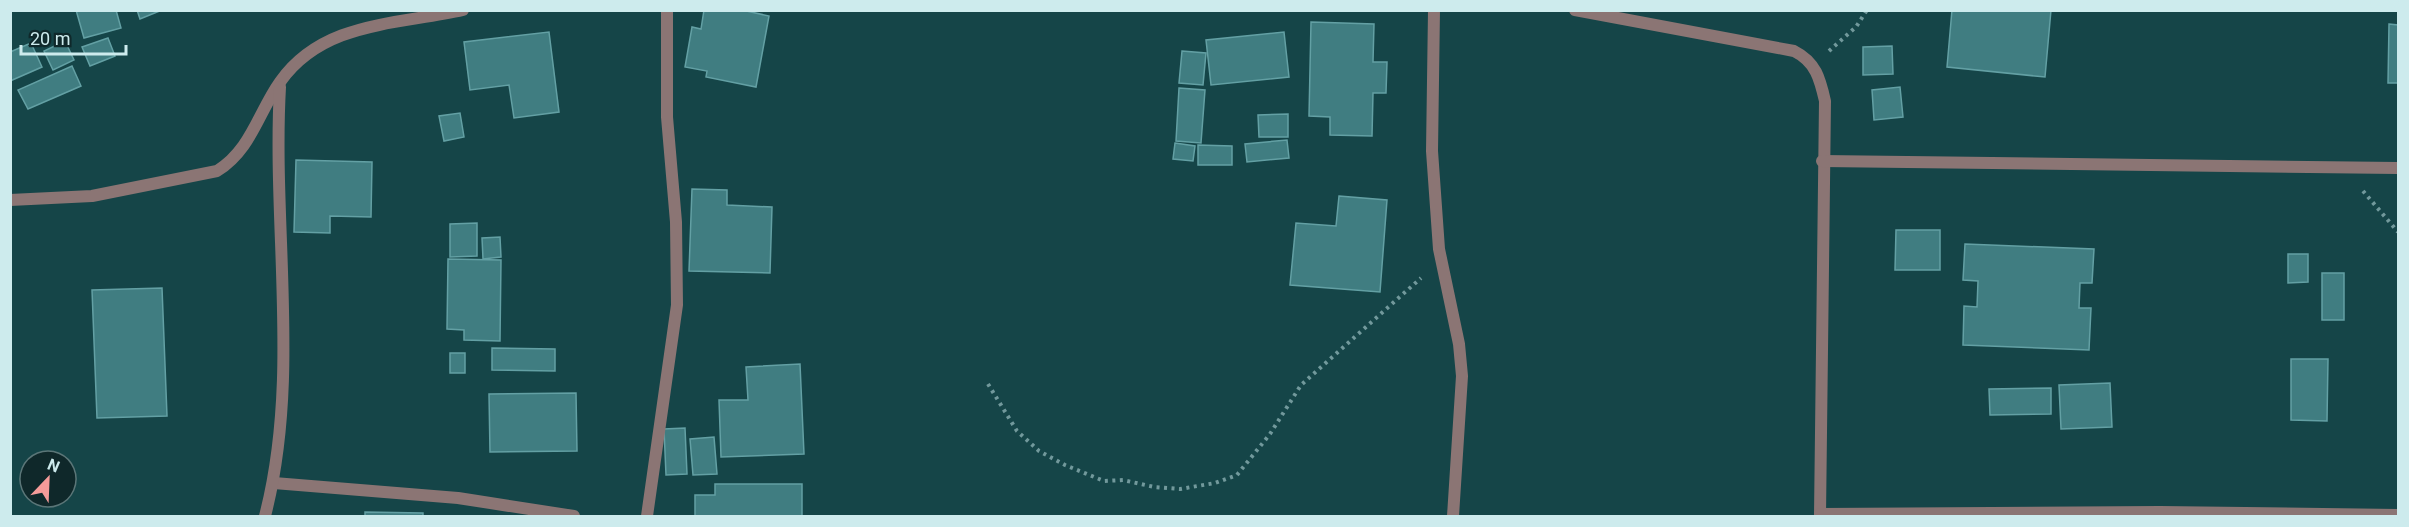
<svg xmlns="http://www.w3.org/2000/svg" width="2409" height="527" font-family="Roboto,sans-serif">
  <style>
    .building { fill: #407d81; stroke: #63a0a4; stroke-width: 1.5 }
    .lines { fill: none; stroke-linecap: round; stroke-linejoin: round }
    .path { stroke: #72999c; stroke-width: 4; stroke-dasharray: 3 4.5; stroke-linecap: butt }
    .street { stroke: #8b7574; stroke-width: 12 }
  </style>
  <rect width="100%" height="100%" fill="#154548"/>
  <!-- building -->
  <g class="building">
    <polygon points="76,10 116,10 121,28 84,38"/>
    <polygon points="137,10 162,10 140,19"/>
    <polygon points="704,10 742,10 769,16 756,87 706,77 707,71 685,67 692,27 701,29"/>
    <polygon points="1952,10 2051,10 2045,77 1947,67"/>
    <polygon points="1311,22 1374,24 1373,62 1387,62 1386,93 1373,93 1372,136 1330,135 1330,117 1309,116"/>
    <polygon points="2389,24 2398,25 2398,83 2388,83"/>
    <polygon points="549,32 559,112 514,118 509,85 470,90 464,42"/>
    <polygon points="1284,32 1289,77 1211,85 1206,40"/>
    <polygon points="108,38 115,56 90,66 82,47"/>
    <polygon points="65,41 74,60 53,70 44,51"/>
    <polygon points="31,43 42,67 10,81 10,52"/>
    <polygon points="1892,46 1893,74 1863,75 1863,47"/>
    <polygon points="1182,51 1206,53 1203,85 1179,83"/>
    <polygon points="72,66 81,86 28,109 18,90"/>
    <polygon points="1900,87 1903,117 1874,120 1872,90"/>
    <polygon points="1179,88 1205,90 1201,143 1176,141"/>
    <polygon points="460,113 464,137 444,141 439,116"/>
    <polygon points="1288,114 1288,137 1259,137 1258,115"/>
    <polygon points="1287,140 1289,158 1247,162 1245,144"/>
    <polygon points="1175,143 1195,146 1193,161 1173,159"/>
    <polygon points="1198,145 1232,146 1232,165 1198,165"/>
    <polygon points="296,160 372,162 371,217 330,216 330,233 294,232"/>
    <polygon points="692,189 727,190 727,205 772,207 770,273 689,271"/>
    <polygon points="1339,196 1387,200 1380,292 1290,285 1296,223 1336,226"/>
    <polygon points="477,223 477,256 450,257 450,224"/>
    <polygon points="1896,230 1940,230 1940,270 1895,270"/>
    <polygon points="500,237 501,257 483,259 482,238"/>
    <polygon points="1965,244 2094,249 2092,283 2080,283 2079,308 2091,308 2089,350 1963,345 1964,306 1977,307 1978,281 1963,280"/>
    <polygon points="2288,254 2308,254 2308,282 2288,283"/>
    <polygon points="448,259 501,260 500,341 464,340 464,330 447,329"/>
    <rect x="2322" y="273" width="22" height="47"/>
    <polygon points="162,288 167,416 97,418 92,290"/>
    <polygon points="492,348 555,349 555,371 492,370"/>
    <rect x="450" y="353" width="15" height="20"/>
    <polygon points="2291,359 2328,359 2327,421 2291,420"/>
    <polygon points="800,364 804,454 721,457 719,400 748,400 746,367"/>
    <polygon points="2110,383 2112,427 2061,429 2059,385"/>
    <polygon points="2051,388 2051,414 1990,415 1989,389"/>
    <polygon points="576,393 577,451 490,452 489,394"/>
    <polygon points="685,428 687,474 666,475 664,429"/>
    <polygon points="714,437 717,474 693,475 690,439"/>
    <polygon points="715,484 802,484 802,516 695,516 695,495 715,495"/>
    <polygon points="365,512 423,513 423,516 365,516"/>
  </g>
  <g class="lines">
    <!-- path -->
    <g class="path">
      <polyline points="1829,51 1856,27 1867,10"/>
      <polyline points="2363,191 2398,232"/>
      <polyline points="988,384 1017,431 1039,451 1065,465 1104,481 1123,480 1154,487 1180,489 1215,483 1237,475 1270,434 1301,385 1421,278"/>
    </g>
    <!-- street -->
    <g class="street">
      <polyline points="1434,10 1432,151 1439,249 1459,344 1462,376 1453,516"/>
      <path d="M1575,10L1794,51C1816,62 1820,79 1825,101L1820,516"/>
      <polyline points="1822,161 2398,168"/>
      <path d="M10,200L92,196L217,171C251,150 258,113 280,82C323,21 397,25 463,10"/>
      <polyline points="274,483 458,498 574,516"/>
      <polyline points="1820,514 2160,512 2398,515"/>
      <path d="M265,516C301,377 272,229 280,87"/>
      <polyline points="647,516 677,305 676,222 667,117 667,10"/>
    </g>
  </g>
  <!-- border -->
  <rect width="2409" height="527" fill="none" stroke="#cdebed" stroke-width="24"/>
  <!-- north arrow -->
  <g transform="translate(48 479) rotate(23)"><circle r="28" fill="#0f282a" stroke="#5b7678" stroke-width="1.5"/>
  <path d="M0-4.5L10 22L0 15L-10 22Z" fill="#f59b99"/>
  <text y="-9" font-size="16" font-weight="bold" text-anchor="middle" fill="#cdebed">N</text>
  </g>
  <!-- scale -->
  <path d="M21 45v9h105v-9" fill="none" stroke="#cdebed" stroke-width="3"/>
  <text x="30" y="45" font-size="18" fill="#cdebed" stroke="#0f282a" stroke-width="4.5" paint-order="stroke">20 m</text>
</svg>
